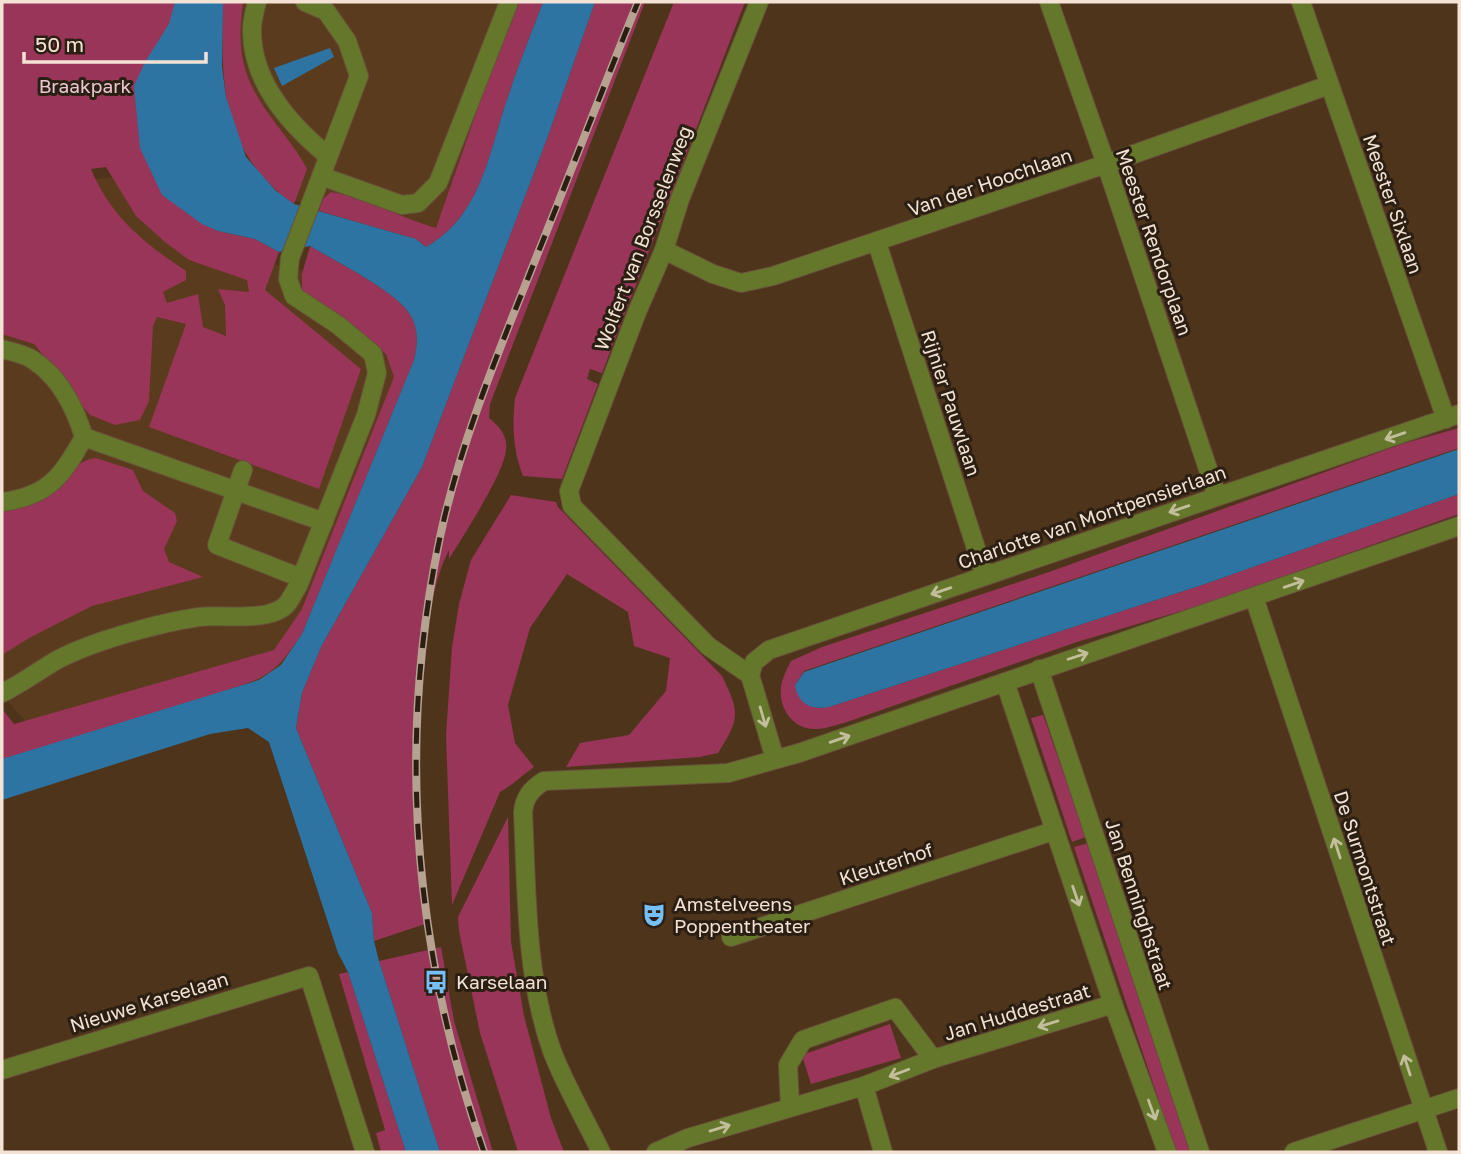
<svg xmlns="http://www.w3.org/2000/svg" width="1461" height="1154" font-family="'Golos Text',sans-serif">
  <style>
    .built { fill: #5b3b1d }
    .green { fill: #983558; fill-rule: evenodd }
    .water { fill: #2d74a3 }
    .lines { fill: none; stroke-linecap: round; stroke-linejoin: round }
    .minor-casing { stroke: #69503a; stroke-width: 20 }
    .minor { stroke: #64772b; stroke-width: 18 }
    .rail-casing { stroke: #b6a290; stroke-width: 8 }
    .rail { stroke: #2b1f14; stroke-width: 5; stroke-dasharray: 16; stroke-linecap: butt }
    .oneway { stroke: #c2bd9a }
    .labels { text-anchor: middle; stroke-width: 6; stroke-linejoin: round; paint-order: stroke }
    .park-label { font-size: 19px; fill: #eac8d0; stroke: #2b1f14 }
    .street-label { font-size: 19px; fill: #f4e3d5; stroke: #2b1f14 }
    .poi-label { font-size: 19px; fill: #f4e3d5; stroke: #2b1f14; text-anchor: start }
  </style>
  <rect width="100%" height="100%" fill="#4f341c"/>
  <!-- built -->
  <g class="built">
    <polygon points="224,2 599,2 441,247 271,193"/>
    <polygon points="135,175 259,261 383,288 431,325 273,705 66,766 2,695 2,193 27,186"/>
  </g>
  <!-- green -->
  <g class="green">
    <path d="M2,2H185L162,195L218,231L255,239L279,252L265,290L361,369L319,489L149,427L186,324L157,317L153,326L149,401L140,420L115,425L90,415L64,385L53,367L34,344L2,334ZM106,167L136,216L165,242L189,260L247,280L249,292L218,289L225,305L226,336L203,327L198,294L167,303L163,292L186,280V271C144,243 111,217 91,169Z"/>
    <path d="M223,2H243C236,56 243,80 276,124C287,139 299,153 307,169L294,204C220,152 221,84 223,2Z"/>
    <path d="M515,2H543C532,32 519,63 509,94C489,150 483,215 426,247L416,239L319,211L323,199L331,192C367,198 401,218 436,228Z"/>
    <path d="M595,2H645L490,404L489,418C499,426 508,436 506,450C504,474 463,536 449,559V550C433,582 430,614 425,649C414,740 419,831 431,922L374,941L372,913L296,728L302,693L321,647L422,467L548,136Z"/>
    <path d="M674,2H745L602,373L590,369L587,379L598,384L562,479L523,476C513,450 512,426 515,398Z"/>
    <path d="M310,246C335,261 395,291 409,313C419,328 418,344 414,360L302,634C274,675 268,677 222,692L2,795V709L14,724L274,650L302,609L394,377L386,354L302,291V274Z"/>
    <path d="M1459,428V448L804,671L795,685L818,708L832,706L1205,584L1459,494V514L1208,603L1077,642L844,723C836,725 825,729 816,729C791,730 776,704 782,682C784,674 788,667 791,661L822,647L1052,571L1402,444Z"/>
    <path d="M96,458L133,470L143,491L175,513L177,521L164,549L169,562L203,577L92,606L29,638L2,655V510C14,509 28,506 39,500C61,489 70,461 96,458Z"/>
    <path d="M511,495L556,502L558,507L722,676C740,713 740,718 718,753L700,757L566,767L580,743L629,735L666,691L670,658L634,646L628,612L567,574L530,628L508,705L515,743L534,767C522,775 513,785 500,792L452,905L446,735L452,647L459,604L471,560Z"/>
    <polygon points="1043,715 1086,837 1072,842 1031,718"/>
    <polygon points="508,817 511,942 524,1016 551,1118 564,1152 518,1152 480,1033 459,931 458,917"/>
    <polygon points="1088,843 1192,1152 1176,1152 1074,847"/>
    <polygon points="441,947 454,1021 493,1152 440,1152 379,961"/>
    <polygon points="348,972 406,1152 381,1152 376,1133 385,1130 339,974"/>
    <polygon points="890,1024 901,1058 811,1084 802,1055"/>
  </g>
  <!-- water -->
  <g class="water">
    <path d="M175,2H223L222,67L226,97L246,157L275,190L294,204L416,239L426,247C483,215 489,150 509,94C519,63 532,32 543,2H595L548,136L422,467L321,647L302,693L296,728L372,913L374,941L379,961L440,1152H406L348,972L338,953L269,742L248,728L210,734L2,800V759L259,680L281,665L302,634L414,360C418,344 419,328 409,313C395,291 335,261 310,246L279,252L255,239L218,231L202,224L162,195L140,148L134,86L145,62L169,24Z"/>
    <polygon points="330,48 334,57 282,86 274,68"/>
    <path d="M1459,449V494L1205,584L829,707C811,710 798,704 795,685L804,672Z"/>
  </g>
  <g class="lines">
    <!-- minor casing -->
    <g class="minor-casing">
      <g id="minor">
        <path d="M257,2C255,10 252,20 252,29C251,82 290,125 328,156"/>
        <polyline points="1049,2 1106,164 1217,496"/>
        <polyline points="1301,2 1446,419"/>
        <polyline points="321,176 402,205 418,203 438,183 509,2"/>
        <polyline points="877,243 985,576"/>
        <polyline points="664,250 713,274 741,283 773,276 1106,164 1329,85"/>
        <path d="M2,349C12,352 25,354 33,360C60,377 75,408 84,437C62,477 48,496 2,502"/>
        <polyline points="84,437 324,522"/>
        <polyline points="243,470 217,545 301,578"/>
        <polyline points="1254,597 1438,1152"/>
        <polyline points="1039,669 1200,1152"/>
        <polyline points="750,675 708,646 572,506 569,491 637,312 664,250 680,199 759,2"/>
        <polyline points="1005,682 1113,1004 1167,1152"/>
        <path d="M2,693C21,684 38,671 57,660C93,641 158,623 199,617C223,614 270,623 287,604C291,599 294,592 298,586L366,415L377,373L373,354L338,325L294,296L288,279L290,258L359,76L347,41L326,11L305,2"/>
        <polyline points="775,759 750,675 754,662 769,650 1459,414"/>
        <polyline points="731,937 1053,831"/>
        <polyline points="2,1070 309,976 365,1152"/>
        <polyline points="864,1086 883,1152"/>
        <polyline points="790,1106 788,1065 803,1040 895,1008 933,1059"/>
        <path d="M601,1152C585,1119 565,1085 552,1051C525,975 527,892 523,813C524,798 531,789 544,781L728,773L799,753L1459,526"/>
        <polyline points="656,1152 688,1138 864,1086 933,1059 1113,1004"/>
        <polyline points="1294,1152 1459,1098"/>
      </g>
    </g>
    <!-- minor -->
    <use href="#minor" class="minor"/>
    <!-- rail casing -->
    <g class="rail-casing">
      <path id="rail" d="M484,1152C414,951 396,746 440,537C461,439 501,346 538,253C572,169 604,85 638,2"/>
    </g>
    <!-- rail -->
    <use href="#rail" class="rail"/>
  </g>
  <!-- one-way arrows -->
  <defs><path id="oneway-shaft" d="M-6 0H5M1.5-3L5.5 0L1.5 3" fill="none" stroke-width="1.6" stroke-linecap="round" stroke-linejoin="round" transform="scale(1.75)"/></defs>
  <g class="oneway">
    <use href="#oneway-shaft" transform="translate(1395 436) rotate(161)"/>
    <use href="#oneway-shaft" transform="translate(1179 509) rotate(161)"/>
    <use href="#oneway-shaft" transform="translate(1294 584) rotate(-19)"/>
    <use href="#oneway-shaft" transform="translate(941 591) rotate(161)"/>
    <use href="#oneway-shaft" transform="translate(1078 656) rotate(-18)"/>
    <use href="#oneway-shaft" transform="translate(763 717) rotate(74)"/>
    <use href="#oneway-shaft" transform="translate(840 739) rotate(-19)"/>
    <use href="#oneway-shaft" transform="translate(1337 848) rotate(-108)"/>
    <use href="#oneway-shaft" transform="translate(1076 896) rotate(71)"/>
    <use href="#oneway-shaft" transform="translate(1048 1024) rotate(163)"/>
    <use href="#oneway-shaft" transform="translate(1407 1065) rotate(-108)"/>
    <use href="#oneway-shaft" transform="translate(899 1073) rotate(159)"/>
    <use href="#oneway-shaft" transform="translate(1152 1110) rotate(70)"/>
    <use href="#oneway-shaft" transform="translate(720 1128) rotate(-17)"/>
  </g>
  <!-- icons -->
  <defs>
    <g id="theatre-bare" transform="scale(1.89)"><path d="M-5-5.5Q0-4 5-5.5V0Q5 5 0 6Q-5 5-5 0ZM-3.3-2.5H-1v1.5H-3.3ZM1-2.5H3.3v1.5H1ZM-2.8 1Q0 5.5 2.8 1Z" fill="#76c0f7" stroke="#2b1f14" stroke-width="2.5" paint-order="stroke"/></g>
    <g id="bus-bare" transform="scale(1.89)"><path d="M-5-6H5V4H4V6H2V4H-2V6H-4V4H-5ZM-3.5-4V0h7V-4ZM-3.5 1.2v1.5H-2V1.2ZM2 1.2v1.5H3.5V1.2Z" fill="#76c0f7" stroke="#2b1f14" stroke-width="2.5" paint-order="stroke"/></g>
  </defs>
  <g fill-rule="evenodd">
    <use href="#theatre-bare" x="654" y="915"/>
    <use href="#bus-bare" x="436" y="982"/>
  </g>
  <g class="labels">
    <!-- park labels -->
    <g class="park-label">
      <text x="85" y="93">Braakpark</text>
    </g>
    <!-- street labels -->
    <g class="street-label">
      <text transform="translate(990 182) rotate(-19)" y="7">Van der Hoochlaan</text>
      <text transform="translate(1393 204) rotate(71)" y="7">Meester Sixlaan</text>
      <text transform="translate(643 238) rotate(-69)" y="7">Wolfert van Borsselenweg</text>
      <text transform="translate(1154 242) rotate(71)" y="7">Meester Rendorplaan</text>
      <text transform="translate(951 403) rotate(72)" y="7">Rijnier Pauwlaan</text>
      <text transform="translate(1092 517) rotate(-19)" y="7">Charlotte van Montpensierlaan</text>
      <text transform="translate(886 864) rotate(-18)" y="7">Kleuterhof</text>
      <text transform="translate(1365 868) rotate(72)" y="7">De Surmontstraat</text>
      <text transform="translate(1139 904) rotate(72)" y="7">Jan Benninghstraat</text>
      <text transform="translate(149 1002) rotate(-17)" y="7">Nieuwe Karselaan</text>
      <text transform="translate(1017 1012) rotate(-17)" y="7">Jan Huddestraat</text>
    </g>
    <!-- poi labels -->
    <g class="poi-label">
      <text x="674" y="911">Amstelveens<tspan x="674" dy="22">Poppentheater</tspan></text>
      <text x="456" y="989">Karselaan</text>
    </g>
  </g>
  <!-- border -->
  <rect width="1461" height="1154" fill="none" stroke="#f4e3d5" stroke-width="7"/>
  <!-- scale -->
  <path d="M24 52v10h182v-10" fill="none" stroke="#f4e3d5" stroke-width="3.5"/>
  <text x="35" y="52" font-size="21" fill="#f4e3d5" stroke="#2b1f14" stroke-width="5" paint-order="stroke">50 m</text>
</svg>
